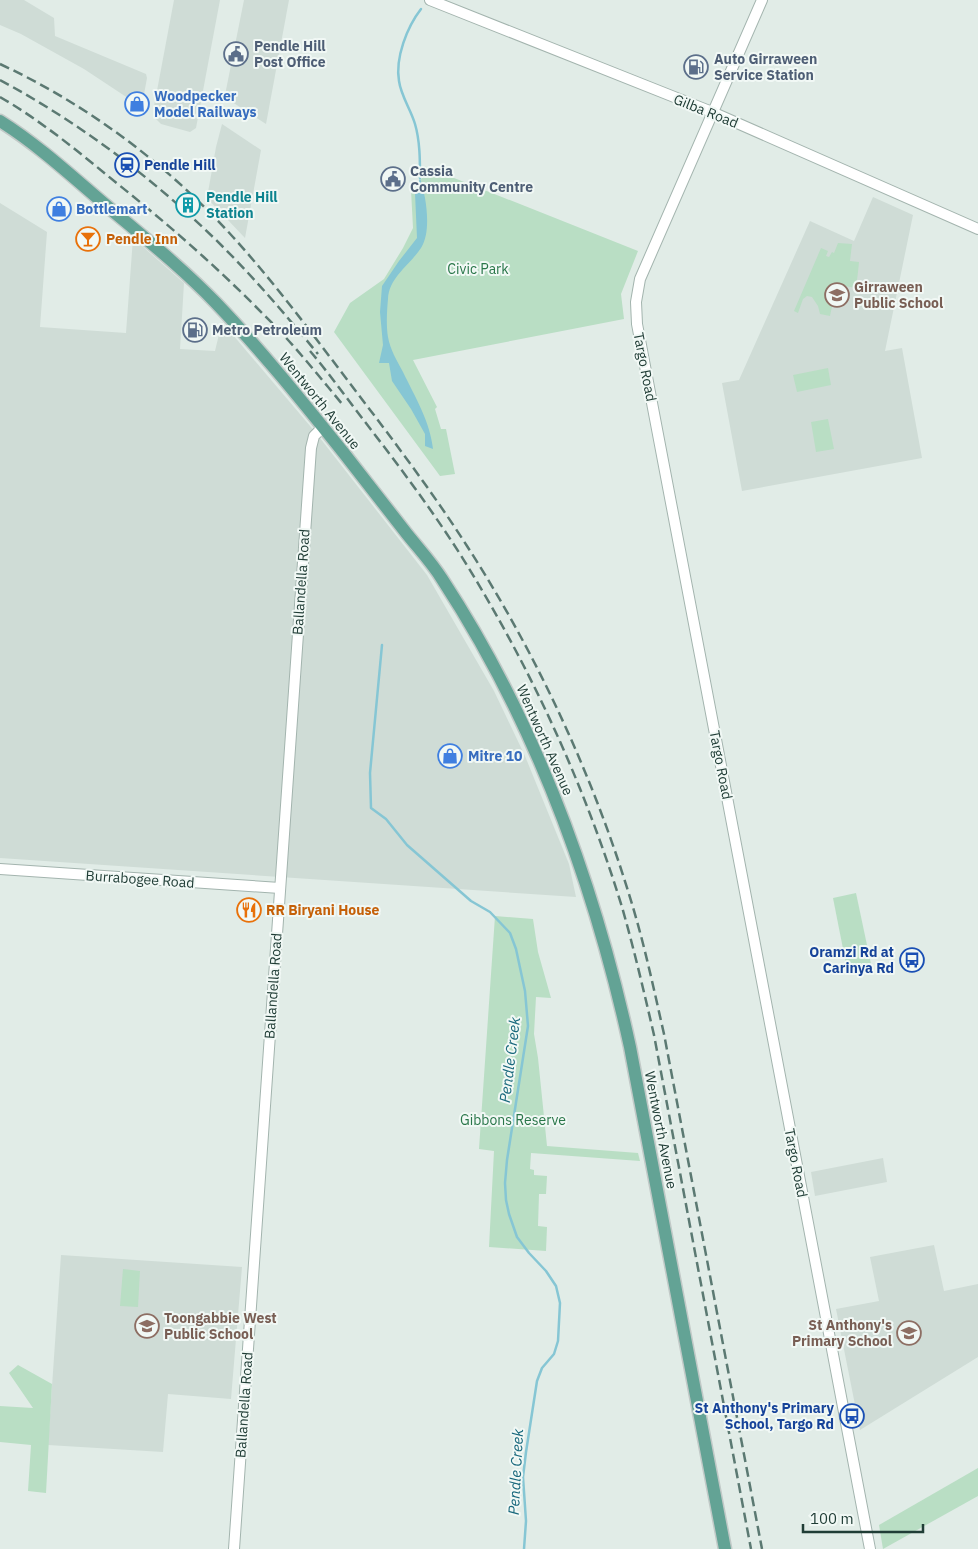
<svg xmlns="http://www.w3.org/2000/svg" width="978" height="1549" font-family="'IBM Plex Sans',sans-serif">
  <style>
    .built { fill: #cfdcd6 }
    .green { fill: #b9dec4 }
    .water { fill: #86c6d4 }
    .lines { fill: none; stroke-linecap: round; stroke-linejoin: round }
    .stream { stroke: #86c6d4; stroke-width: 2.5 }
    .minor-casing { stroke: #a3b4ae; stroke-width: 12 }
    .major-casing { stroke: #c1c9c7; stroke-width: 15 }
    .minor { stroke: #fff; stroke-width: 10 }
    .major { stroke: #63a395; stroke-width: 12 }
    .rail { stroke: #5b7972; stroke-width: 2.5; stroke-dasharray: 10 5; stroke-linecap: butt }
    .labels { text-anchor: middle; stroke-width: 4; stroke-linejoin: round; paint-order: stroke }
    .service-label { font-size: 14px; font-weight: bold; fill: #4e5e75; stroke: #f1f8f5; text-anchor: start }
    .shop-label { font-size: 14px; font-weight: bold; fill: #366cbe; stroke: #f1f8f5; text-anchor: start }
    .street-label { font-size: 14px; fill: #203d36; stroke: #f1f8f5 }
    .transit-label { font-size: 14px; font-weight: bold; fill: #164399; stroke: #f1f8f5; text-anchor: end }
    .culture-label { font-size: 14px; font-weight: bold; fill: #0d838f; stroke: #f1f8f5; text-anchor: start }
    .food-label { font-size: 14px; font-weight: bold; fill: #c56008; stroke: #f1f8f5; text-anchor: start }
    .park-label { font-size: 14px; fill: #297649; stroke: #f1f8f5 }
    .education-label { font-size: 14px; font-weight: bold; fill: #785e54; stroke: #f1f8f5; text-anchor: start }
    .water-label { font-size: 15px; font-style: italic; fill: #18687c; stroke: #f1f8f5 }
  </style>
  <rect width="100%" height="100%" fill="#e1ece7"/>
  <!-- built -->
  <g class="built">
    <polygon points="0,0 24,0 54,18 55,36 146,74 147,78 142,105 140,106 84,69 21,34 0,25"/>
    <polygon points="174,0 220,0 196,128 190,132 161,124 155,118 153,112"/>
    <polygon points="244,0 289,0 266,124 226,98 226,90"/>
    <polygon points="222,124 261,150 245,238 207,198 216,147"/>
    <polygon points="873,197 913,215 885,351 902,348 922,458 742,491 722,383 739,380 810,221 854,241"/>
    <polygon points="0,203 47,232 40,327 126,333 133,238 184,283 180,349 215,351 222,322 316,433 427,575 494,691 525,756 569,864 576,897 0,858"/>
    <polygon points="883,1158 887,1182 815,1196 811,1172"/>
    <polygon points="934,1245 944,1291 978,1284 978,1357 860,1430 836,1309 879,1301 870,1257"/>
    <polygon points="61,1255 242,1267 231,1399 168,1394 163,1452 48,1445"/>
  </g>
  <!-- green -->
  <g class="green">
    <polygon points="424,166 638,251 621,294 624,319 413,360 437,407 435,409 441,429 446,429 455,474 440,476 334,332 350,303 384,279 403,248 413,228 411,190 422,178"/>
    <polygon points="838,243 852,244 850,261 859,262 858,272 856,288 839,285 835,292 830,316 820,314 818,306 812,297 807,296 803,299 798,313 794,311 821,248 828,251 826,256 829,257 832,252 834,253"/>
    <polygon points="828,368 831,385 797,392 793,375"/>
    <polygon points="828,419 834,449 816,452 811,422"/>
    <polygon points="856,893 871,964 847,969 833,898"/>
    <polygon points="495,916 533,919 538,952 551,998 536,997 534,1034 538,1058 547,1146 638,1153 640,1161 531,1153 530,1169 534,1170 534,1175 547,1176 546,1194 539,1194 538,1226 547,1227 546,1251 489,1247 494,1151 479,1149"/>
    <polygon points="123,1269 140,1271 138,1307 120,1306"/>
    <polygon points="18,1365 52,1384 46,1493 28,1491 31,1445 0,1442 0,1406 33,1408 9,1373"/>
    <polygon points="978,1468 978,1496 883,1549 879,1525"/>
  </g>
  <!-- water -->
  <path class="water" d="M420,178C426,196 432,231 421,248C410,265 389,277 388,299C387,310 386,325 388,337C390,349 397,361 403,372C415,397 430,421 433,449L425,446V434L411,409L392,381L389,363H379L383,345L380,312L382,286L399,261L417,238L415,193Z"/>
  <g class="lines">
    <!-- stream -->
    <g class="stream">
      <path d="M420,178C420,160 420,141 415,124C411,110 401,96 399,81C395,58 407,27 421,9"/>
      <polyline points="382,645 370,773 371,808 386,819 407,845 471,901 490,912 510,933 516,949 525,991 528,1026 507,1160 505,1183 506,1200 509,1214 517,1237 529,1253 546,1271 556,1286 560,1303 558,1341 554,1354 542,1368 537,1381 526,1452 523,1477 526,1521 524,1549"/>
    </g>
    <!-- minor casing -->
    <g class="minor-casing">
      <g id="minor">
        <polyline points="430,0 712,112 978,229"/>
        <polyline points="762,0 640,279 636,302 637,324 870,1549"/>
        <polyline points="0,869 280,888"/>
        <polyline points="234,1549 311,448 314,436 323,427"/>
      </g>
    </g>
    <!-- major casing -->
    <g class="major-casing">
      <path id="major" d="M0,121C46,150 84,188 126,222C157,248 188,274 216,303C261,350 302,401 343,452C364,479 386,507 407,534C419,549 432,563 442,579C535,721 594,883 630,1047L725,1549"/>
    </g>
    <!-- minor -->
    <use href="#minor" class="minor"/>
    <!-- major -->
    <use href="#major" class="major"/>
    <!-- rail -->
    <g class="rail">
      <path d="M0,64C88,105 168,165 233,237C271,279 305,324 339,369C383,427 428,485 467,546C538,656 595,780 632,904C645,947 654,990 664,1034L762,1549"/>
      <path d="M0,80C78,122 150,176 214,238C251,274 285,314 318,354"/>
      <path d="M0,97C43,122 80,153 119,185C169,225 218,268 263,314C292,342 317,374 343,405"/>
      <path d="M310,351C328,372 345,396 362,418C396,462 430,507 460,554C529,664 584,783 622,907C634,949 644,992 654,1035L751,1549"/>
    </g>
  </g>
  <!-- icons -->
  <defs>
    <g id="civic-ring" transform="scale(1.25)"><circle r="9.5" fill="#f1f8f5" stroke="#5c6f8a" stroke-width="1.5"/><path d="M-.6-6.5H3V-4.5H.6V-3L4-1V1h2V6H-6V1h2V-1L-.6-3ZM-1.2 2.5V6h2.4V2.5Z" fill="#5c6f8a"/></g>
    <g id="fuel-ring" transform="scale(1.25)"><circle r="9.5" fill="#f1f8f5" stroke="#5c6f8a" stroke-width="1.5"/><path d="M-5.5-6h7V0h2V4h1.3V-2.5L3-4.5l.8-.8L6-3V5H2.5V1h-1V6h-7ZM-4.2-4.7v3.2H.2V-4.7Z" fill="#5c6f8a"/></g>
    <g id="shop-ring" transform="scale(1.25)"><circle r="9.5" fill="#f1f8f5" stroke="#3f7fe0" stroke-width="1.5"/><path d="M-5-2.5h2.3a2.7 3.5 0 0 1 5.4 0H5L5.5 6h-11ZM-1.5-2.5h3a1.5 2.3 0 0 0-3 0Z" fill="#3f7fe0"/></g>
    <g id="station-ring" transform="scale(1.25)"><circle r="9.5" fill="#f1f8f5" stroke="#1a4fb4" stroke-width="1.5"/><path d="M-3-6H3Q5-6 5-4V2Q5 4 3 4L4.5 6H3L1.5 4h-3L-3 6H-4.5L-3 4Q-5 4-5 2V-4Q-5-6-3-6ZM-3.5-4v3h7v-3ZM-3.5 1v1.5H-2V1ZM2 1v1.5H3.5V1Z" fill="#1a4fb4"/></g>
    <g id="building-ring" transform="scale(1.25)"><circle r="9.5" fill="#f1f8f5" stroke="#0f9aa8" stroke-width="1.5"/><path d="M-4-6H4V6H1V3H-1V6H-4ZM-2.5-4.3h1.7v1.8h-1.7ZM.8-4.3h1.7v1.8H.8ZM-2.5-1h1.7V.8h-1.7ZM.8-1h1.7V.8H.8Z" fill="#0f9aa8"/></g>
    <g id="bar-ring" transform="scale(1.25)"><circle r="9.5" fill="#f1f8f5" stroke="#e8710a" stroke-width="1.5"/><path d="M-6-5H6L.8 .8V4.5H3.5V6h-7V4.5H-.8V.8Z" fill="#e8710a"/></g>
    <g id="school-ring" transform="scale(1.25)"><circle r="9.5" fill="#f1f8f5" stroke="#8d6e63" stroke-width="1.5"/><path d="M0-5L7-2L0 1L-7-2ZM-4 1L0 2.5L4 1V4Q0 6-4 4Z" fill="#8d6e63"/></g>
    <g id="restaurant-ring" transform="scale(1.25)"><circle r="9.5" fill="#f1f8f5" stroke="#e8710a" stroke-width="1.5"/><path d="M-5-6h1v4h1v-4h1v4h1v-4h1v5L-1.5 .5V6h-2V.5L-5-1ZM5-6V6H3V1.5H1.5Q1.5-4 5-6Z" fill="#e8710a"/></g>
    <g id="bus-ring" transform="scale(1.25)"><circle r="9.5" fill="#f1f8f5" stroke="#1a4fb4" stroke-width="1.5"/><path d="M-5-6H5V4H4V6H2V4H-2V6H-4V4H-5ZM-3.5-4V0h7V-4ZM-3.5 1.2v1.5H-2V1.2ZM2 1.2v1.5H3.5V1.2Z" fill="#1a4fb4"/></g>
  </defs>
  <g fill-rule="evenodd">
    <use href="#civic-ring" x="236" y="54"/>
    <use href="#fuel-ring" x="696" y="67"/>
    <use href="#shop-ring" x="137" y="104"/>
    <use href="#station-ring" x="127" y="165"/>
    <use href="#civic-ring" x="393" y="179"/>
    <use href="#building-ring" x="188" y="205"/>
    <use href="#shop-ring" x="59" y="209"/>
    <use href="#bar-ring" x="88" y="239"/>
    <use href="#school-ring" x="837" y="295"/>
    <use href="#fuel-ring" x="195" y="330"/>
    <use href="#shop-ring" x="450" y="756"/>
    <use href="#restaurant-ring" x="249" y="910"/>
    <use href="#bus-ring" x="912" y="960"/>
    <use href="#school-ring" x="147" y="1326"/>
    <use href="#school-ring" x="909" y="1333"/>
    <use href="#bus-ring" x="852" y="1416"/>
  </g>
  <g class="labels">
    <!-- service labels -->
    <g class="service-label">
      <text x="254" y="51">Pendle Hill<tspan x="254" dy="16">Post Office</tspan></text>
      <text x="714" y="64">Auto Girraween<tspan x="714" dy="16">Service Station</tspan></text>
      <text x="410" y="176">Cassia<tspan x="410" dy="16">Community Centre</tspan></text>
      <text x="212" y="335">Metro Petroleum</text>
    </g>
    <!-- shop labels -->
    <g class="shop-label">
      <text x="154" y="101">Woodpecker<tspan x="154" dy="16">Model Railways</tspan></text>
      <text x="76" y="214">Bottlemart</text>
      <text x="468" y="761">Mitre 10</text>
    </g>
    <!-- street labels -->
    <g class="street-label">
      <text transform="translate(706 111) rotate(22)" y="5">Gilba Road</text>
      <text transform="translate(645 367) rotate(79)" y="5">Targo Road</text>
      <text transform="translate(320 401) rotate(51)" y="5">Wentworth Avenue</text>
      <text transform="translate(301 582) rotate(-86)" y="5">Ballandella Road</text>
      <text transform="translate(545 740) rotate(66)" y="5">Wentworth Avenue</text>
      <text transform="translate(721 765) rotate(79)" y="5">Targo Road</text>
      <text transform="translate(140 879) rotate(4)" y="5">Burrabogee Road</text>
      <text transform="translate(273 986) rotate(-86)" y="5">Ballandella Road</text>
      <text transform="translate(661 1130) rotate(79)" y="5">Wentworth Avenue</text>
      <text transform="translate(796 1163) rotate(79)" y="5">Targo Road</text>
      <text transform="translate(244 1405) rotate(-86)" y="5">Ballandella Road</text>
    </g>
    <!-- transit labels -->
    <g class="transit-label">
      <text x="144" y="170" text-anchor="start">Pendle Hill</text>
      <text x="894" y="957">Oramzi Rd at<tspan x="894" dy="16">Carinya Rd</tspan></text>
      <text x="834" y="1413">St Anthony's Primary<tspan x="834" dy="16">School, Targo Rd</tspan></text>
    </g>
    <!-- culture labels -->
    <g class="culture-label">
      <text x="206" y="202">Pendle Hill<tspan x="206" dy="16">Station</tspan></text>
    </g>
    <!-- food labels -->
    <g class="food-label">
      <text x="106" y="244">Pendle Inn</text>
      <text x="266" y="915">RR Biryani House</text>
    </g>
    <!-- park labels -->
    <g class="park-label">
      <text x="478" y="274">Civic Park</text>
      <text x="513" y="1125">Gibbons Reserve</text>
    </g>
    <!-- education labels -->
    <g class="education-label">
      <text x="854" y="292">Girraween<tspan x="854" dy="16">Public School</tspan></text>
      <text x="164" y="1323">Toongabbie West<tspan x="164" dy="16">Public School</tspan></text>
      <text x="892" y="1330" text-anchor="end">St Anthony's<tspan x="892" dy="16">Primary School</tspan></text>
    </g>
    <!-- water labels -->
    <g class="water-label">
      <text transform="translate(510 1060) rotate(-83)" y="5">Pendle Creek</text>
      <text transform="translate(516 1472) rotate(-87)" y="5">Pendle Creek</text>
    </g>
  </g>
  <!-- scale -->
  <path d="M803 1524v8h120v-8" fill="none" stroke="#203d36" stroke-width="2.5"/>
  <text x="810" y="1524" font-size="15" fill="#203d36" stroke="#f1f8f5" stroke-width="4" paint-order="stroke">100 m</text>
</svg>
